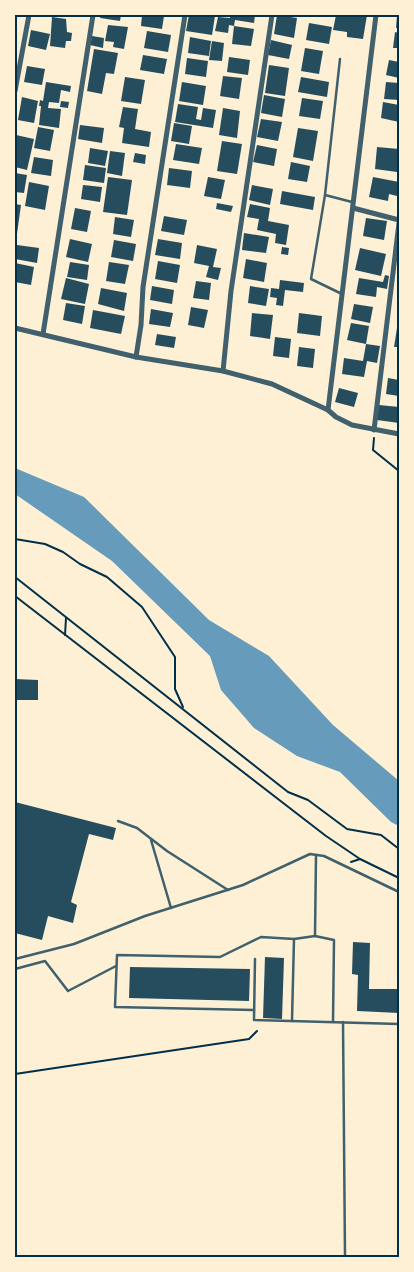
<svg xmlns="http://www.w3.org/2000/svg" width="414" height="1272" font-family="'Exo 2',sans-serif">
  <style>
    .water { fill: #669bbc }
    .building { fill: #264d5e }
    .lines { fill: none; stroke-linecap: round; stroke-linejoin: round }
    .path { stroke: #003049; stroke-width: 2 }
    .service { stroke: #3f606c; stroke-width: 2.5 }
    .minor { stroke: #3f606c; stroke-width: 5 }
    .neatline { fill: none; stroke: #003049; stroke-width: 2 }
  </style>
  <rect width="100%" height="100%" fill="#fdf0d5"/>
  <!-- water -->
  <polygon class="water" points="15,468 84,497 209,620 269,656 333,725 399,781 399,826 391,822 340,772 297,756 254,728 221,690 210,656 112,561 15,494"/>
  <!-- building -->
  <g class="building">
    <polygon points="101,15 121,15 120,21 100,18"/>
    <polygon points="142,15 164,16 162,29 141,26"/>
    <polygon points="189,15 215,16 212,35 186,31"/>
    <polygon points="230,15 255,15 254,23 235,20 234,26 229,25 228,33 215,31 218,17 230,18"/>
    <polygon points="277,15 297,18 294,38 274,34"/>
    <polygon points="336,15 367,15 363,39 347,37 347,32 333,30"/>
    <polygon points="397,16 399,16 399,28 396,28"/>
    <polygon points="52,17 66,19 67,32 72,33 71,41 66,41 65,48 50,46"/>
    <polygon points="309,23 332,27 329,44 306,40"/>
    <polygon points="108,25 128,27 124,49 113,47 114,42 105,41"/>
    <polygon points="234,26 254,29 251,46 232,44"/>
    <polygon points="31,30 50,34 46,50 28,46"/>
    <polygon points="147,31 171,35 168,52 144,48"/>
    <polygon points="395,32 399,33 399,48 393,48"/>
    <polygon points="92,36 104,38 103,48 90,45"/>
    <polygon points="190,37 211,41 209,56 188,53"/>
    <polygon points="271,40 292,45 289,59 268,55"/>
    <polygon points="212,41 224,43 222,61 209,60"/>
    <polygon points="305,48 323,51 319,74 301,71"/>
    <polygon points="94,49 118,53 114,74 106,73 102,94 87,91"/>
    <polygon points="143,55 167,59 164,74 140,70"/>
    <polygon points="229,57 250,60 248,75 227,72"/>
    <polygon points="187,58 208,61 206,77 185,74"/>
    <polygon points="389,60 399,62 399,78 386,75"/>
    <polygon points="269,65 289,68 285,96 265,93"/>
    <polygon points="27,66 45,69 42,85 24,82"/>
    <polygon points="223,76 242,78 239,99 220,96"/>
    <polygon points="125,77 145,80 141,104 121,101"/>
    <polygon points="301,77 329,82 327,97 298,92"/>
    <polygon points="46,82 71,86 70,92 61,90 59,103 49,102 48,108 61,109 59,128 39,125 41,106 39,106 40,100 43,101"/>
    <polygon points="182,82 206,86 203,105 179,101"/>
    <polygon points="386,82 399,83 399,100 384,99"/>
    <polygon points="264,95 285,99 282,117 261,113"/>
    <polygon points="22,97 38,101 34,123 18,120"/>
    <polygon points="302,98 323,101 320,119 299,116"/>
    <polygon points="61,101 69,102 68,108 60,107"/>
    <polygon points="383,102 399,105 399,122 381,118"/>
    <polygon points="178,104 198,107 196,119 201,120 203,108 216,110 213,128 175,122"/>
    <polygon points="123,107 138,109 135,129 151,132 149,147 122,143 124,128 119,127"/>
    <polygon points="223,108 240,111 237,138 219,135"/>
    <polygon points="261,119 282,122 278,141 257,137"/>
    <polygon points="174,123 192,126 189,144 171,141"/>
    <polygon points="80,125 104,128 102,143 78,139"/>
    <polygon points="38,127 54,130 50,151 34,148"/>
    <polygon points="298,128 318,131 313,161 293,157"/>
    <polygon points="16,135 34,139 27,170 15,167"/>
    <polygon points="222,141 242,144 237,174 217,171"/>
    <polygon points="176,144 202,148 199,164 173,160"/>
    <polygon points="257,145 277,149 274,166 253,162"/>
    <polygon points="377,147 399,149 397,172 375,169"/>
    <polygon points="90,148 108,151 105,166 88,163"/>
    <polygon points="110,151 125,153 122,176 107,173"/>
    <polygon points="135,153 146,155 145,164 133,162"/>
    <polygon points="34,157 53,160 51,176 31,173"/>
    <polygon points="291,162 310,166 307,182 288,179"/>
    <polygon points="85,165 106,168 104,183 83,180"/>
    <polygon points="169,168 192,171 190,188 167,185"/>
    <polygon points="15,173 27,175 24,193 15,192"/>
    <polygon points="108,177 132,180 127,215 103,212"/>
    <polygon points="208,177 225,180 221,199 204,196"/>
    <polygon points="373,177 399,182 397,196 389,194 388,201 369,197"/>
    <polygon points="29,182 49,186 45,210 25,206"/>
    <polygon points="83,185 102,187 100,202 81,199"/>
    <polygon points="252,185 273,189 270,205 249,200"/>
    <polygon points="282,191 315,197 313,210 280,204"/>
    <polygon points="217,203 233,206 231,212 216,209"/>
    <polygon points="15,204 21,205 16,241 15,241"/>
    <polygon points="250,204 270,208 268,221 289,225 286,245 275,243 276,234 257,230 259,219 247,217"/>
    <polygon points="75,208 91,211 87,232 71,229"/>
    <polygon points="164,216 187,220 184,235 161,231"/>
    <polygon points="115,217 134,220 131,237 113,234"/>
    <polygon points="366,218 387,221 384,240 363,236"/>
    <polygon points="244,233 269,237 266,253 242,250"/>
    <polygon points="70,239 92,244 88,262 66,257"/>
    <polygon points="158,239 182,243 180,259 155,255"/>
    <polygon points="114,240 136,244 133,261 111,257"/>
    <polygon points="17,245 39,248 37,263 15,259"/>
    <polygon points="197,245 217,249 213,267 221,268 218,280 206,277 209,266 194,263"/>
    <polygon points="282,247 289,248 288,255 281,254"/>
    <polygon points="360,248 386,254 381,276 355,270"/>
    <polygon points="246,259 267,263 264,282 243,278"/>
    <polygon points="158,261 180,265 177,283 155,279"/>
    <polygon points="70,262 89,265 87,280 67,277"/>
    <polygon points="109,262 129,265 125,284 106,281"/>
    <polygon points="15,263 34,267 31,285 15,282"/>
    <polygon points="385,275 389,276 387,289 377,287 376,297 356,294 359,278 383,282"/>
    <polygon points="66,278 89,284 85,304 61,299"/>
    <polygon points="280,280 304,283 303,292 285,290 283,306 276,305 277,298 270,297 271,288 279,289"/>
    <polygon points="196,281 211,283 209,300 193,298"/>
    <polygon points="152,286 174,290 172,304 150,300"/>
    <polygon points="250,286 269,289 266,306 248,303"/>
    <polygon points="101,288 127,293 124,311 98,304"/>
    <polygon points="66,303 85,306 82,324 63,320"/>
    <polygon points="354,304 373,307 370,323 351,319"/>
    <polygon points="191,307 208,310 204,328 188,325"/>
    <polygon points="151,309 173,313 170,327 149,324"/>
    <polygon points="93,310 125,316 121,334 90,328"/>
    <polygon points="252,313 273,315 270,339 250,336"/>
    <polygon points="299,313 322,316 320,336 297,333"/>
    <polygon points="351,323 369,326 366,344 380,346 377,363 367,361 364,377 342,374 344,358 363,361 366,344 347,340"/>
    <polygon points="397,328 399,328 399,347 394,347"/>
    <polygon points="157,334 176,337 174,348 155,345"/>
    <polygon points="275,337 291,339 289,358 273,356"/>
    <polygon points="299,347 315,349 313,368 297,366"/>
    <polygon points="388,378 399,380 399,396 386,394"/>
    <polygon points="339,388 358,393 354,407 335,402"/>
    <polygon points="379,405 399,407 399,423 377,420"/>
    <polygon points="15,679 38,680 38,700 15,700"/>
    <polygon points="15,802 116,828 113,840 89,834 71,902 77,905 73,923 48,916 42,940 15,933"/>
    <polygon points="353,942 370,943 369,989 399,989 399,1013 357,1011 358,975 352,974"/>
    <polygon points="265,957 284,958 282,1019 263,1018"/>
    <polygon points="130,967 250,969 249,1001 129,998"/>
  </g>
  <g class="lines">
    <!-- path -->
    <g class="path">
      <polyline points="374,438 373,450 399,471"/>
      <polyline points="15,539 45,544 63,552 80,564 107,577 142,607 175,657 175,689 183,707"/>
      <polyline points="15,577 288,792 308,800 347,829 381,835 399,849"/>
      <polyline points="15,596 326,836 360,859 399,878"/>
      <polyline points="65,635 66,618"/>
      <polyline points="351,862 360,859"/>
      <polyline points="15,1074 249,1039 257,1031"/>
    </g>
    <!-- service -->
    <g class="service">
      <polyline points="340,59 325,195 311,279 342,294"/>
      <polyline points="325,195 352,202"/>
      <polyline points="118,821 137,828 167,851 228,890"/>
      <polyline points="151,840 171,908"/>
      <polyline points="315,936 316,855"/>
      <polyline points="15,959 74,944 145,916 243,885 310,854 324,856 399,892"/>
      <polyline points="255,959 254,1020 399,1024"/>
      <polyline points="15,969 45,961 68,991 116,966"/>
      <polyline points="254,1010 115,1007 117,955 220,957 261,937 294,939"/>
      <polyline points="292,1021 294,939 315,936 334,940 333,1022"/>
      <polyline points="343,1022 345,1257"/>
    </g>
    <!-- minor -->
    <g class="minor">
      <polyline points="15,91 29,15"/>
      <polyline points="353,208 399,220"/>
      <polyline points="15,328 136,357 223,371 272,384 328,410 336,417 352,425 399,434"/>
      <polyline points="43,334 93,15"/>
      <polyline points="136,357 141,325 143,287 185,15"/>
      <polyline points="223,371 231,291 272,15"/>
      <polyline points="328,410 376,15"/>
      <polyline points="374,430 399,223"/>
    </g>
  </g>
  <!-- border -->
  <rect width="414" height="1272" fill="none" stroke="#fdf0d5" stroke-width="32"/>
  <rect x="16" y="16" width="382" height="1240" class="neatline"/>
</svg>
